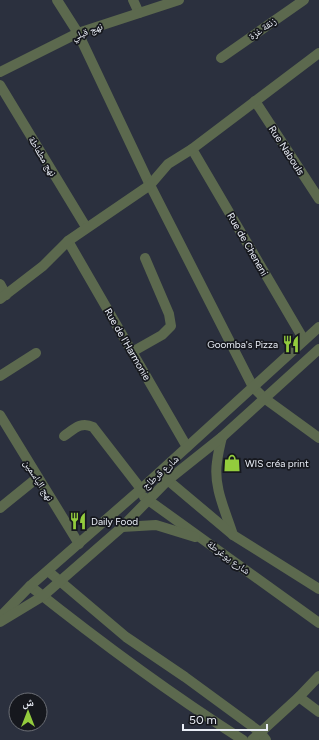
<svg xmlns="http://www.w3.org/2000/svg" width="319" height="740" font-family="Figtree,'Noto Naskh Arabic',sans-serif">
  <style>
    .lines { fill: none; stroke-linecap: round; stroke-linejoin: round }
    .minor { stroke: #5c694e; stroke-width: 10 }
    .labels { text-anchor: middle; stroke-width: 3.5; stroke-linejoin: round; paint-order: stroke }
    .street-label { font-size: 10px; fill: #eaeef7; stroke: #16181e }
    .poi-label { font-size: 10px; fill: #eaeef7; stroke: #16181e; text-anchor: start }
  </style>
  <rect width="100%" height="100%" fill="#2b303e"/>
  <g class="lines">
    <!-- minor -->
    <g class="minor">
      <polyline points="57,0 78,33 150,185 253,387 264,398 319,438"/>
      <polyline points="133,0 139,13"/>
      <polyline points="221,58 304,0"/>
      <polyline points="0,72 78,33 179,0"/>
      <polyline points="0,85 86,227"/>
      <polyline points="255,101 319,199"/>
      <polyline points="192,149 304,340"/>
      <polyline points="68,241 187,447"/>
      <polyline points="0,284 6,295"/>
      <polyline points="0,299 43,266 68,241 150,185 168,164 192,149 319,53"/>
      <polyline points="132,352 162,335 171,326 169,314 145,258"/>
      <polyline points="0,376 36,353"/>
      <polyline points="0,415 79,544"/>
      <path d="M64,436C74,429 81,421 93,427L141,489"/>
      <path d="M222,437C220,445 218,454 217,462C213,487 226,512 233,535"/>
      <polyline points="164,477 233,535 319,589"/>
      <polyline points="144,497 319,623"/>
      <polyline points="0,508 37,478"/>
      <polyline points="122,527 156,525 195,537"/>
      <polyline points="48,571 126,637 185,677 260,732 266,740"/>
      <path d="M30,586C99,641 169,693 243,740"/>
      <polyline points="0,617 30,586 141,489 319,327"/>
      <polyline points="0,622 43,596 122,527 168,480 222,437 319,349"/>
      <polyline points="299,697 319,712"/>
      <polyline points="252,740 299,697 319,676"/>
    </g>
  </g>
  <!-- icons -->
  <defs>
    <g id="restaurant-bare" transform="scale(1.38)"><path d="M-5-6h1v4h1v-4h1v4h1v-4h1v5L-1.5 .5V6h-2V.5L-5-1ZM5-6V6H3V1.5H1.5Q1.5-4 5-6Z" fill="#93cc3d" stroke="#16181e" stroke-width="2.5" paint-order="stroke"/></g>
    <g id="shop-bare" transform="scale(1.38)"><path d="M-5-2.5h2.3a2.7 3.5 0 0 1 5.4 0H5L5.5 6h-11ZM-1.5-2.5h3a1.5 2.3 0 0 0-3 0Z" fill="#93cc3d" stroke="#16181e" stroke-width="2.5" paint-order="stroke"/></g>
  </defs>
  <g fill-rule="evenodd">
    <use href="#restaurant-bare" x="291" y="344"/>
    <use href="#shop-bare" x="232" y="463"/>
    <use href="#restaurant-bare" x="78" y="521"/>
  </g>
  <g class="labels">
    <!-- street labels -->
    <g class="street-label">
      <text transform="translate(262 28) rotate(-35)" y="4">زنقة غزة</text>
      <text transform="translate(87 31) rotate(-21)" y="4">نهج قبلي</text>
      <text transform="translate(287 150) rotate(57)" y="4">Rue Nabouls</text>
      <text transform="translate(43 156) rotate(59)" y="4">نهج مطماطة</text>
      <text transform="translate(248 244) rotate(60)" y="4">Rue de Cheneni</text>
      <text transform="translate(128 344) rotate(60)" y="4">Rue de l'Harmonie</text>
      <text transform="translate(160 472) rotate(-42)" y="4">شارع قرطاج</text>
      <text transform="translate(39 480) rotate(58)" y="4">نهج الياسمين</text>
      <text transform="translate(229 557) rotate(36)" y="4">شارع يوغرطة</text>
    </g>
    <!-- poi labels -->
    <g class="poi-label">
      <text x="278" y="348" text-anchor="end">Goomba's Pizza</text>
      <text x="245" y="467">WIS créa print</text>
      <text x="91" y="525">Daily Food</text>
    </g>
  </g>
  <!-- north arrow -->
  <g transform="translate(28 712)"><circle r="19" fill="#16181e" stroke="#6b6e75"/>
  <path d="M0-3L7 15L0 10L-7 15Z" fill="#93cc3d"/>
  <text y="-6" font-size="11" font-weight="bold" text-anchor="middle" fill="#eaeef7">ش</text>
  </g>
  <!-- scale -->
  <path d="M183 724v6h84v-6" fill="none" stroke="#eaeef7" stroke-width="2"/>
  <text x="189" y="724" font-size="12" fill="#eaeef7" stroke="#16181e" stroke-width="3" paint-order="stroke">50 m</text>
</svg>
